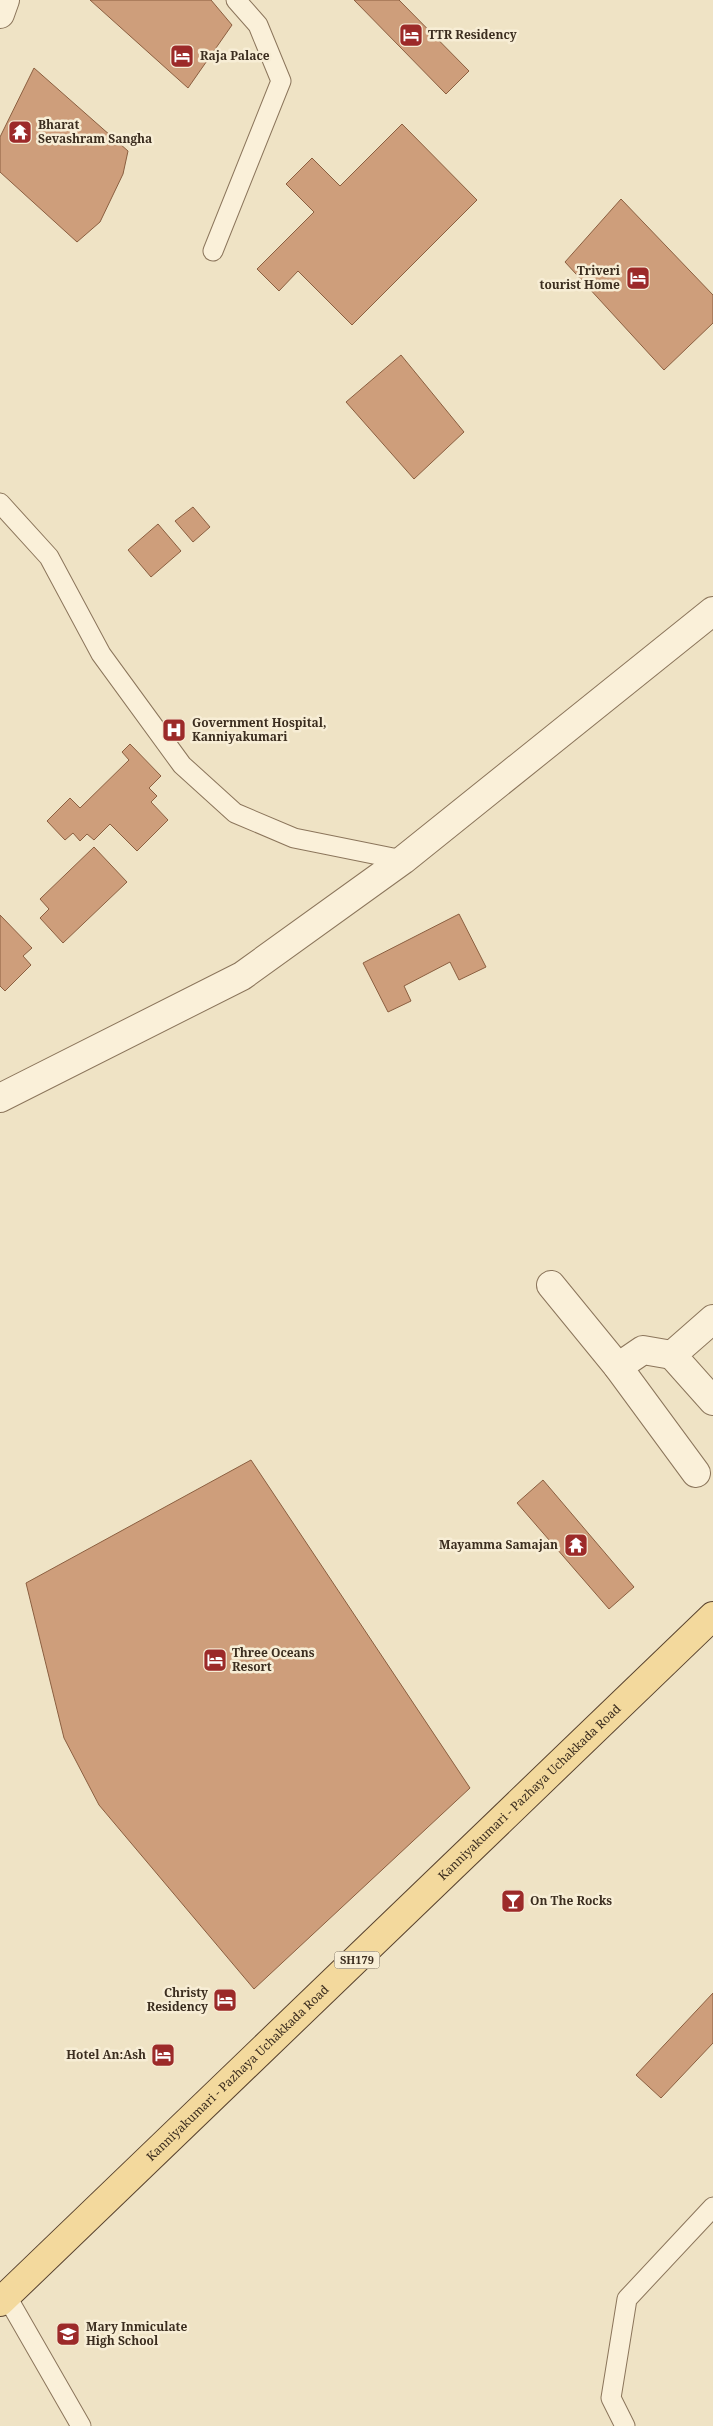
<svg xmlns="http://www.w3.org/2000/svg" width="713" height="2426" font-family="'Noto Serif',serif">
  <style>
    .building { fill: #ce9e7b; stroke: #8b5f40 }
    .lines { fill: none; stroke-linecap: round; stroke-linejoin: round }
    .service-casing { stroke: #8b755b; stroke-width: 21 }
    .minor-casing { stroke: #8b755b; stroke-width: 30 }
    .primary-casing { stroke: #59432f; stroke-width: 30 }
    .service { stroke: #faf0d9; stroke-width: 19 }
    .minor { stroke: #faf0d9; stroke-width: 28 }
    .primary { stroke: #f3d99d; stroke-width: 28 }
    .labels { text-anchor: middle; stroke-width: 5; stroke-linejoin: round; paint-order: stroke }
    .shield { fill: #f7edd5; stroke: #736756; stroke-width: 1 }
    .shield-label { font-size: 11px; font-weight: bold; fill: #3b2d1f }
    .poi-label { font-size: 12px; font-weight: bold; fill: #3b2d1f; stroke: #f7edd5; text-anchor: start }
    .street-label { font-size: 12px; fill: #3b2d1f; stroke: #f7edd5 }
  </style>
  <rect width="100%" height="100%" fill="#efe3c5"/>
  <!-- building -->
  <g class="building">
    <polygon points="90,0 211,0 232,25 188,88"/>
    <polygon points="354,0 399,0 469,71 446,94"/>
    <polygon points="34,68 128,151 123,174 100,222 77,242 0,172 0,137"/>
    <polygon points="402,124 477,200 352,325 298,271 279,291 257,269 314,212 286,184 312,158 340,186"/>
    <polygon points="621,199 713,295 713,323 664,370 565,262"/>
    <polygon points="401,355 464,432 414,479 346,402"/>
    <polygon points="193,507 210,527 193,542 175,521"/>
    <polygon points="158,524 181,551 151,577 128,550"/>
    <polygon points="130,744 161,776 149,788 157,796 151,802 168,820 137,851 110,824 94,840 87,834 80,841 73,833 65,840 47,821 70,798 80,808 129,760 122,752"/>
    <polygon points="94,847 127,882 63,943 40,918 49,909 40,899"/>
    <polygon points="459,914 486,967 459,980 450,962 404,986 411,1001 388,1012 363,963"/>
    <polygon points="0,915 32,948 23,956 31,965 5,991 0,986"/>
    <polygon points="251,1460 470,1788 254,1989 99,1805 64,1738 26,1583"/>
    <polygon points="543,1480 634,1587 609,1609 517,1503"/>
    <polygon points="713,1993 713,2043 661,2098 636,2075"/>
  </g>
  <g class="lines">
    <!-- service casing -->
    <g class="service-casing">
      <g id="service">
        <polyline points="213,251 281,81 258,25 236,0"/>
        <polyline points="0,503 49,557 101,654 182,765 235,813 294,838 403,860"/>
        <polyline points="7,2297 81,2426"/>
        <polyline points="625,2426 611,2398 627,2299 713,2207"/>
      </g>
    </g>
    <!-- minor casing -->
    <g class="minor-casing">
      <g id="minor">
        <polyline points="0,14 5,0"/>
        <polyline points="0,1098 242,976 403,860 713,611"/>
        <polyline points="551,1285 618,1367 696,1473"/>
        <polyline points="713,1319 672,1355 713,1401"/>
        <polyline points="618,1367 643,1350 672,1355"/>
      </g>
    </g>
    <!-- primary casing -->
    <g class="primary-casing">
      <g id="primary">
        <path id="s1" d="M0,2302L713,1616"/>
      </g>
    </g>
    <!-- service -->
    <use href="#service" class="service"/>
    <!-- minor -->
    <use href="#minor" class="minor"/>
    <!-- primary -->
    <use href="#primary" class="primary"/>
  </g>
  <!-- icons -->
  <defs>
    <g id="hotel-square" transform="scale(1.25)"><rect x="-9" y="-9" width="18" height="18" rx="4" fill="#9c2a29" stroke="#f7edd5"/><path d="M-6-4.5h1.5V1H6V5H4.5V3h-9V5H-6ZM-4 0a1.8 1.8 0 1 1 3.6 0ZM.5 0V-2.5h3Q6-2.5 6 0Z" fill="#fff"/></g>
    <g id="temple-square" transform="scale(1.25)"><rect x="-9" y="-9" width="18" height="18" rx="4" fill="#9c2a29" stroke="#f7edd5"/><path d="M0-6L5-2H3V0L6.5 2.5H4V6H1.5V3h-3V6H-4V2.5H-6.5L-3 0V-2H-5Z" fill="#fff"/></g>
    <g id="hospital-square" transform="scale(1.25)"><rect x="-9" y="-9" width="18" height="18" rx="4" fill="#9c2a29" stroke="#f7edd5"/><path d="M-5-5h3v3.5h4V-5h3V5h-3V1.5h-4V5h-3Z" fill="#fff"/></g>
    <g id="bar-square" transform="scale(1.25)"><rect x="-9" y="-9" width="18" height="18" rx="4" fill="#9c2a29" stroke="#f7edd5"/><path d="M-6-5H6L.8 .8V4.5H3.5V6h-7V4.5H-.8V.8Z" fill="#fff"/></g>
    <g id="school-square" transform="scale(1.25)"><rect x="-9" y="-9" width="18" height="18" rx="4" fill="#9c2a29" stroke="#f7edd5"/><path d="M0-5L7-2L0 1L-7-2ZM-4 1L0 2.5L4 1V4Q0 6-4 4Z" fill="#fff"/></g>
  </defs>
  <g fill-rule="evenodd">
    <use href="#hotel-square" x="411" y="35"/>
    <use href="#hotel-square" x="182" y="56"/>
    <use href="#temple-square" x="20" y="132"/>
    <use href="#hotel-square" x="638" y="278"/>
    <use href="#hospital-square" x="174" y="730"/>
    <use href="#temple-square" x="576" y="1545"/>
    <use href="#hotel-square" x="215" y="1660"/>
    <use href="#bar-square" x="513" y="1901"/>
    <use href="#hotel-square" x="225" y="2000"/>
    <use href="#hotel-square" x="163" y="2055"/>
    <use href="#school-square" x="68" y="2334"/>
  </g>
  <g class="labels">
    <!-- shield labels -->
    <rect class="shield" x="334.5" y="1951.5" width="45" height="17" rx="4"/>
    <g class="shield-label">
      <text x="357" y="1964">SH179</text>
    </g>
    <!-- poi labels -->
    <g class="poi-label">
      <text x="428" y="39">TTR Residency</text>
      <text x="200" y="60">Raja Palace</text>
      <text x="38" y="129">Bharat<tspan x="38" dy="14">Sevashram Sangha</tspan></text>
      <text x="620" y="275" text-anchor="end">Triveri<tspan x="620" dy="14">tourist Home</tspan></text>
      <text x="192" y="727">Government Hospital,<tspan x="192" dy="14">Kanniyakumari</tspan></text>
      <text x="558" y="1549" text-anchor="end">Mayamma Samajan</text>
      <text x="232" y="1657">Three Oceans<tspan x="232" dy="14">Resort</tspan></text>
      <text x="530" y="1905">On The Rocks</text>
      <text x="208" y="1997" text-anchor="end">Christy<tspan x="208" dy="14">Residency</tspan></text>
      <text x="146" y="2059" text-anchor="end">Hotel An:Ash</text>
      <text x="86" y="2331">Mary Inmiculate<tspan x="86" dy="14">High School</tspan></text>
    </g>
    <!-- street labels -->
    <g class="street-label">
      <text dy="4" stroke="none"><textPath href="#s1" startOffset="735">Kanniyakumari - Pazhaya Uchakkada Road</textPath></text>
      <text dy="4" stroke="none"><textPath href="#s1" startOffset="330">Kanniyakumari - Pazhaya Uchakkada Road</textPath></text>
    </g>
  </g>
</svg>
